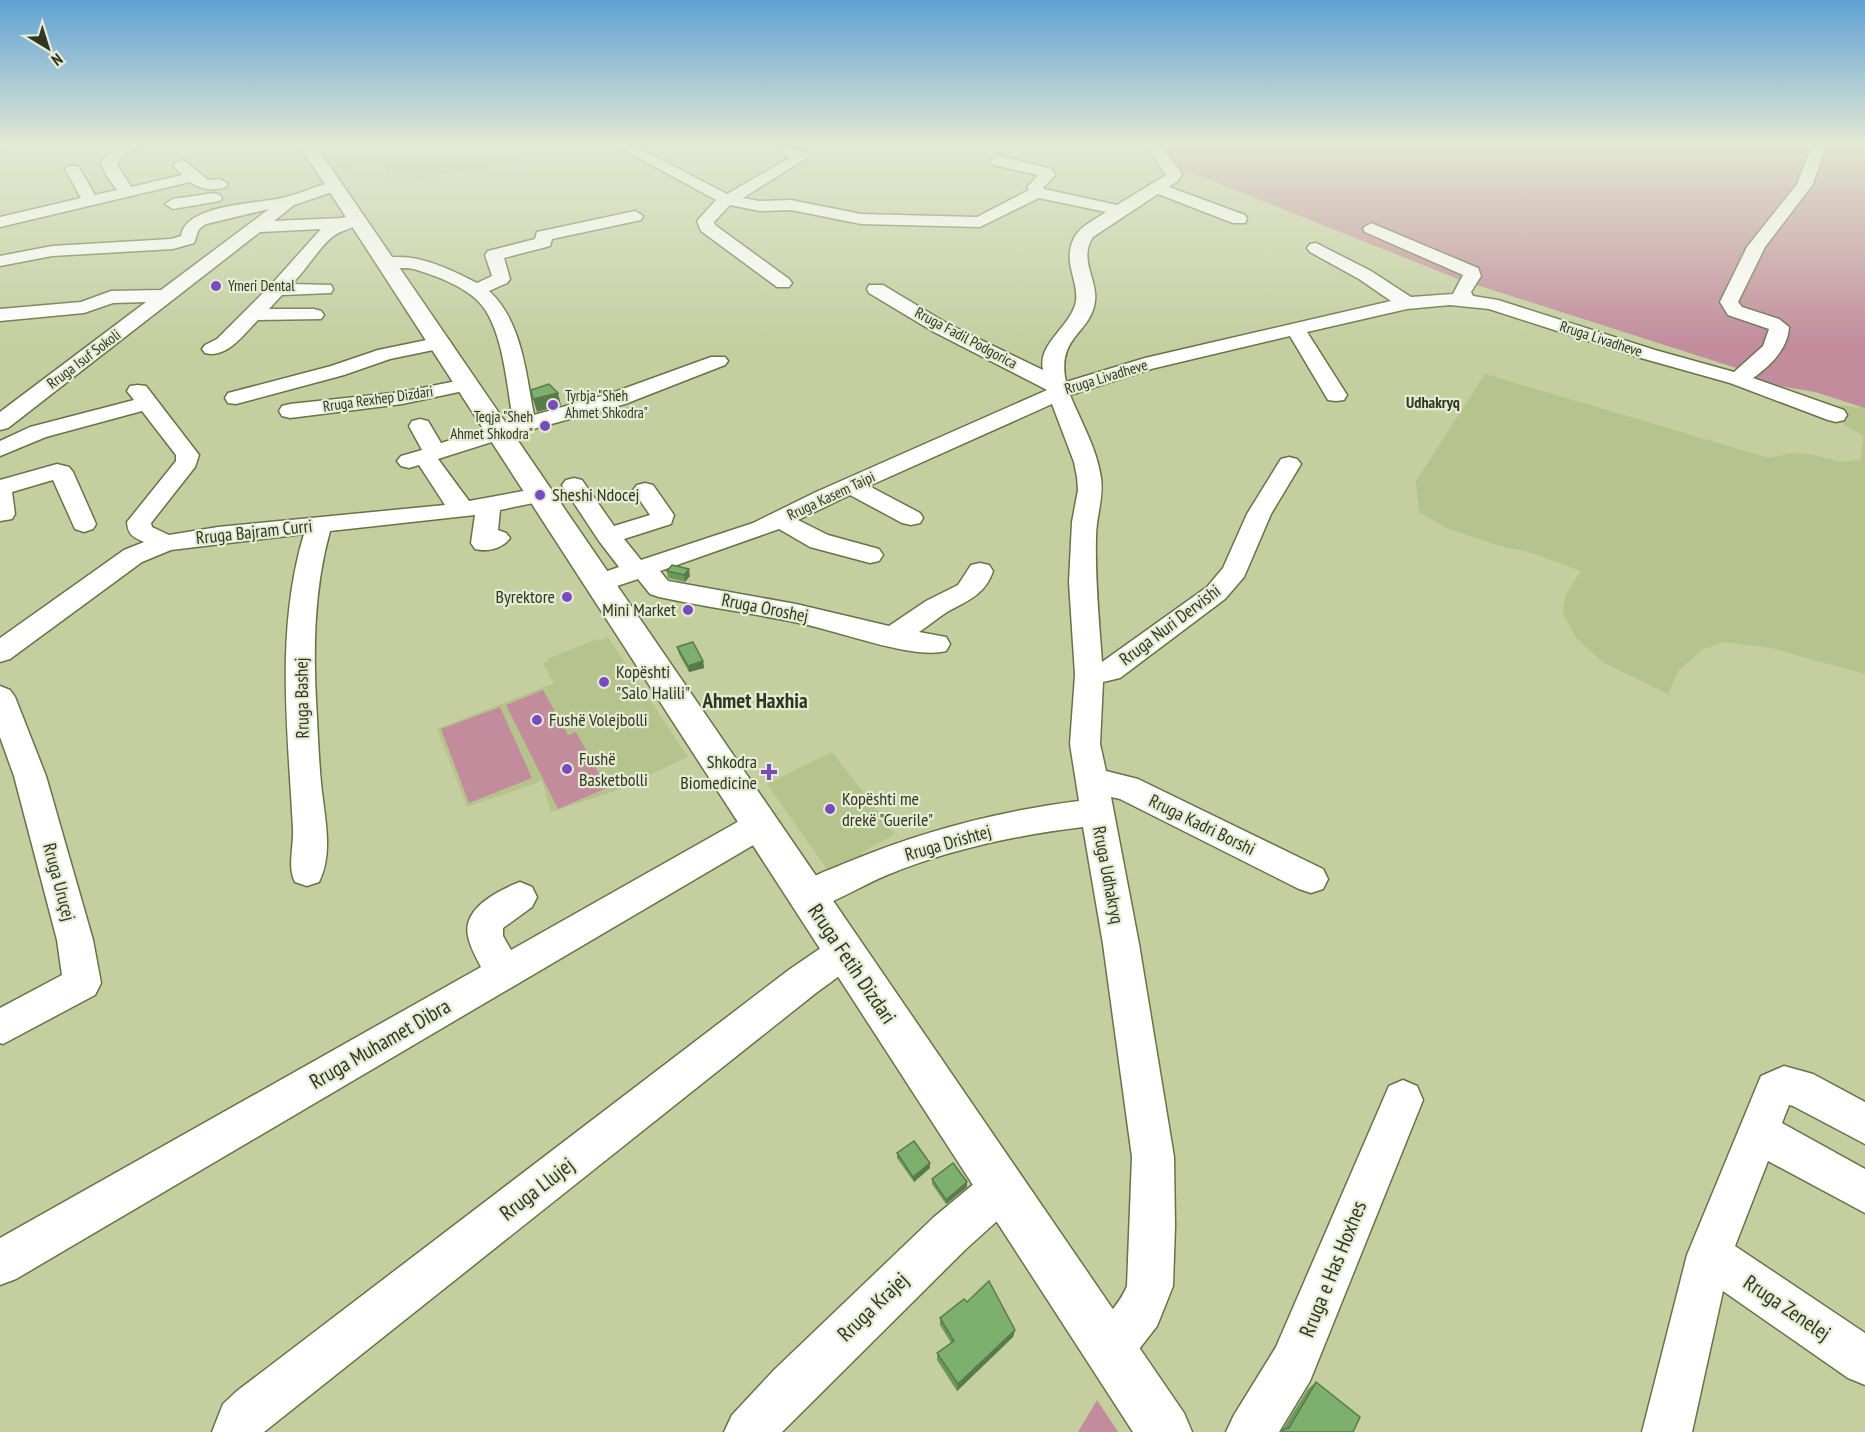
<svg xmlns="http://www.w3.org/2000/svg" width="1865" height="1432" font-family="'PT Sans Narrow',sans-serif">
  <style>
    .built { fill: #b7c38c }
    .green { fill: #c28c9d }
    .lines { fill: none; stroke-linecap: round; stroke-linejoin: round }
    .minor-casing { stroke: #697246; stroke-width: 3 }
    .major-casing { stroke: #697246; stroke-width: 3 }
    .minor { fill: #fff; fill-rule: evenodd }
    .major { fill: #fff; fill-rule: evenodd }
    .wall { fill: #6c975d }
    .shaded-wall { fill: #587b4c }
    .building { fill: #7db06c; stroke: #587b4c; stroke-width: 1.5 }
    .poi-dot { fill: #794ac2; stroke: #e6ecd4; stroke-width: 2 }
    .labels { text-anchor: middle; stroke-width: 4.5; stroke-linejoin: round; paint-order: stroke }
    .far-poi-label { font-size: 15px; fill: #313522; stroke: #e6ecd4; text-anchor: start }
    .far-street-label { font-size: 15px; fill: #313522; stroke: #e6ecd4 }
    .far-neighbourhood-label { font-size: 16px; font-weight: bold; fill: #313522; stroke: #e6ecd4 }
    .poi-label { font-size: 18px; fill: #313522; stroke: #e6ecd4; text-anchor: start }
    .street-label { font-size: 18px; fill: #313522; stroke: #e6ecd4 }
    .quarter-label { font-size: 21px; font-weight: bold; fill: #313522; stroke: #e6ecd4 }
    .near-street-label { font-size: 21px; fill: #313522; stroke: #e6ecd4 }
  </style>
  <rect width="100%" height="100%" fill="#c4ce9f"/>
  <!-- built -->
  <g class="built">
    <polygon points="318,143 506,143 529,155 514,163 389,183 384,163 338,170 330,158 340,156 338,151 324,153"/>
    <polygon points="1485,374 1769,458 1792,453 1809,454 1841,462 1861,460 1863,436 1833,418 1842,405 1856,408 1865,405 1865,674 1771,648 1724,642 1702,650 1678,671 1668,694 1604,663 1577,639 1563,614 1565,596 1581,571 1532,553 1497,545 1446,528 1419,512 1416,481"/>
    <polygon points="608,637 688,757 615,791 551,812 542,781 467,807 437,729 554,683 543,663 549,661 548,659 597,639 599,641"/>
    <polygon points="832,752 895,834 861,853 867,861 832,876 767,784"/>
  </g>
  <!-- green -->
  <g class="green">
    <polygon points="1165,143 1865,143 1865,408 1815,392 1745,380 1752,373 1458,279 1150,156"/>
    <polygon points="543,690 568,735 576,732 607,788 558,809 506,705"/>
    <polygon points="500,707 532,778 469,803 441,729"/>
    <polygon points="1097,1400 1118,1432 1078,1432"/>
  </g>
  <g class="lines">
    <!-- minor casing -->
    <g class="minor-casing">
      <g id="minor">
        <polygon points="0,143 14,143 0,152"/>
        <path d="M129,143H140L142,146L140,149L126,153L117,164L131,187L182,175L173,165L181,160L186,162L208,180L220,179L228,184L226,187C212,191 202,190 190,182L0,227V217L81,198L65,169L68,166H78L95,195L117,190L106,175L101,163L116,147Z"/>
        <path d="M611,143H629L727,194L791,157L781,154L779,151L786,147L808,153L810,156L743,198L760,201L791,200L861,214L977,217L1029,190L1027,187L1038,175L994,165L990,160L993,157L998,155L1052,169L1055,175L1043,188L1044,189L1117,205L1166,175L1144,143H1159L1182,173L1179,180L1169,187L1245,215L1247,219L1245,223H1233L1158,194L1093,237C1078,259 1098,280 1095,301C1091,334 1056,336 1066,382L1145,358L1391,301L1359,279L1310,252L1307,248L1310,244L1316,243L1371,271L1411,297L1453,294L1463,275L1365,232L1363,228L1371,223L1478,268L1481,276L1471,292L1473,296L1498,300L1655,350L1734,372L1763,346L1769,329L1728,315L1720,302L1747,247L1797,184L1813,143H1827L1813,184L1765,247L1738,302L1742,307L1779,319L1789,327C1788,349 1770,366 1753,378L1844,410L1847,415L1844,420L1836,422L1828,420L1730,383L1641,358L1489,309L1450,305L1407,309L1307,332L1347,395L1344,400L1336,401L1328,400L1290,336L1151,369L1070,395C1081,422 1097,449 1101,478C1104,497 1096,517 1096,537C1095,579 1099,620 1102,662L1207,587L1223,568L1247,514L1281,459L1289,457L1297,459L1301,464L1271,514L1244,577L1225,599L1120,678L1103,682L1100,744L1106,771L1138,779L1323,869L1328,879L1323,889L1311,893L1299,889L1120,799L1111,797L1139,944L1174,1157L1175,1226L1173,1286L1157,1326L1126,1366L1109,1373L1092,1366L1085,1349C1096,1324 1118,1309 1127,1286L1132,1157L1103,944L1083,827C1017,835 950,849 887,875C861,886 835,902 808,912L796,907L791,897C799,879 825,872 843,864C919,832 998,811 1079,801L1070,744L1075,675L1069,582L1072,522L1078,490L1077,477L1074,462L1052,404L869,486L920,513L923,518L920,523L911,525L902,523L850,495L798,520L828,535L879,549L883,555L879,561L870,563L810,547L779,529L660,571L668,581L796,604L889,626L926,601L958,585L971,565L980,563L989,565L993,571C985,595 967,601 947,612C938,618 928,626 919,632L946,637L950,644L946,651C913,660 835,630 799,623C752,613 705,607 659,597L650,594L638,579L599,592L590,589L586,583L590,577L619,567L599,541L562,485L566,480L574,478L582,480L614,526L650,515L633,490L637,485L645,483L653,485L674,515L671,524L624,539L641,560L753,523L816,492L1047,390L934,332L869,293L867,289L869,285H883L948,324L1043,370C1037,343 1072,326 1076,301C1079,281 1062,262 1074,238C1080,226 1096,219 1106,212L1039,198L980,227L861,224L791,210L760,211L730,205L714,222L715,225L789,279L792,283L789,287H777L701,231L697,221L716,200Z"/>
        <path d="M335,181L341,183L343,186L341,189L294,205L274,221L341,218L357,214L365,219C358,228 342,229 332,237C317,250 307,269 292,284L331,285L333,289L331,293L282,295L269,309H314L321,311L324,315L321,319L258,320C244,334 227,359 205,353L202,349L205,345L217,339L270,286L321,229L260,232L8,428L0,430V412L146,302L113,303L84,313L0,321V309L81,302L111,291L161,290L269,209L206,224L199,229L194,243L173,249L52,256L0,266V256L52,246L171,239L181,236C185,203 261,204 286,197C302,193 318,185 335,181Z"/>
        <polygon points="214,193 220,195 222,198 220,201 173,209 165,204 173,199"/>
        <path d="M635,211L643,216L641,220L552,239L550,246L504,258L510,279L507,283L489,291C522,321 526,374 534,415L609,394L711,357H725L728,361L725,365L625,404L533,429L438,459L469,501L540,488L548,490L552,495L548,500L500,510L498,530L506,533L510,538C502,549 487,552 475,549L471,543L475,515L330,531C313,592 313,655 317,718C318,740 319,761 321,783C324,815 334,852 319,882L307,886L295,882C287,867 294,846 293,829C288,731 275,630 304,534L171,550L142,562L10,659L0,662V638L124,550L144,542C133,537 128,535 127,522L176,461V455L142,411L46,437L0,456V441L30,427L134,400L127,391L130,386L138,385L146,386L199,455L195,467L151,523L152,527L169,535L218,527L445,505L419,465L409,468L401,466L397,461L401,456L422,450L409,426L412,421L420,419L428,421L441,443L513,421C507,386 503,327 479,302C465,287 437,276 417,270C405,266 393,270 381,267L378,263L381,259C413,251 448,268 477,283L492,276L485,255L488,251L535,239L537,232Z"/>
        <polygon points="441,337 448,339 451,343 448,347 390,359 344,375 236,404 228,403 225,398 228,393 331,366 378,350"/>
        <polygon points="466,379 473,381 477,385 473,389 402,404 290,418 282,416 279,411 282,406 290,404 402,392"/>
        <polygon points="57,464 69,467 73,472 96,524 93,529 84,532 75,529 53,480 12,492 15,514 12,519 0,521 0,480"/>
        <polygon points="0,686 10,690 15,697 46,776 93,940 101,983 95,995 3,1044 0,1043 0,1008 62,975 57,940 14,776 0,737"/>
        <path d="M760,812L772,816L776,825L772,834L16,1279L0,1285V1238L481,967C476,957 470,947 468,936C462,908 499,890 520,882L532,887L537,897L532,907L503,928V936L511,950L748,816Z"/>
        <polygon points="844,936 857,941 862,952 857,963 816,993 264,1432 212,1432 223,1404 237,1391 790,969 831,941"/>
        <polygon points="1784,1066 1813,1074 1865,1102 1865,1144 1793,1106 1789,1105 1782,1123 1865,1169 1865,1213 1768,1161 1735,1246 1865,1333 1865,1385 1848,1378 1723,1291 1692,1432 1642,1432 1687,1255 1761,1076"/>
        <polygon points="1403,1080 1417,1086 1423,1100 1310,1381 1279,1432 1226,1432 1234,1415 1276,1347 1389,1086"/>
        <polygon points="1002,1167 1017,1173 1023,1188 1017,1203 966,1249 782,1432 724,1432 732,1415 774,1370 934,1217 987,1173"/>
      </g>
    </g>
    <!-- major casing -->
    <g class="major-casing">
      <polygon id="major" points="298,143 314,143 1184,1413 1192,1432 1133,1432"/>
    </g>
    <!-- minor -->
    <use href="#minor" class="minor"/>
    <!-- major -->
    <use href="#major" class="major"/>
  </g>
  <!-- wall -->
  <g class="wall">
    <polygon points="667,571 690,576 685,582 668,578"/>
    <polygon points="677,647 703,661 704,668 689,672 679,654"/>
    <polygon points="897,1153 930,1163 930,1168 914,1182 897,1158"/>
    <polygon points="932,1179 967,1182 967,1187 946,1204 932,1184"/>
    <polygon points="967,1302 1015,1330 1013,1337 957,1391 937,1360 937,1353 951,1343 940,1325 940,1318"/>
    <polygon points="1316,1382 1353,1432 1280,1432 1283,1429 1308,1389"/>
  </g>
  <!-- shaded-wall -->
  <g class="shaded-wall">
    <polygon points="558,393 561,405 537,412 533,399"/>
    <polygon points="689,569 690,576 685,582 684,575"/>
    <polygon points="703,661 704,668 689,672 688,666"/>
    <polygon points="930,1163 930,1168 914,1182 913,1177"/>
    <polygon points="967,1182 967,1187 946,1204 946,1200"/>
    <polygon points="1015,1330 1013,1337 957,1391 958,1384"/>
  </g>
  <!-- building -->
  <g class="building">
    <polygon points="549,384 558,393 533,399 531,390"/>
    <polygon points="672,565 689,569 684,575 667,571"/>
    <polygon points="693,642 703,661 688,666 677,647"/>
    <polygon points="914,1141 930,1163 913,1177 897,1153"/>
    <polygon points="953,1163 967,1182 946,1200 932,1179"/>
    <polygon points="989,1281 1015,1330 958,1384 937,1353 954,1341 940,1318 964,1299 967,1302"/>
    <polygon points="1316,1382 1360,1417 1353,1432 1282,1432 1284,1429 1289,1428"/>
  </g>
  <!-- sky -->
  <linearGradient id="sky" x2="0" y2="1"><stop stop-color="#5fa1d4"/><stop offset="0.42" stop-color="#e4e9d4"/><stop offset="1" stop-color="#e4e9d4" stop-opacity="0"/></linearGradient>
  <rect width="1865" height="344" fill="url(#sky)"/>
  <!-- markers -->
  <g class="poi-dot">
    <circle cx="216" cy="286" r="6"/>
    <circle cx="553" cy="405" r="6"/>
    <circle cx="545" cy="426" r="6"/>
    <circle cx="540" cy="495" r="6"/>
    <circle cx="567" cy="597" r="6"/>
    <circle cx="688" cy="610" r="6"/>
    <circle cx="604" cy="682" r="6"/>
    <circle cx="537" cy="720" r="6"/>
    <circle cx="567" cy="769" r="6"/>
    <path d="M766 763h6v6h6v6h-6v6h-6v-6h-6v-6h6z"/>
    <circle cx="830" cy="809" r="6"/>
  </g>
  <g class="labels">
    <!-- far-poi labels -->
    <g class="far-poi-label">
      <text x="228" y="291">Ymeri Dental</text>
      <text x="565" y="401">Tyrbja "Sheh<tspan x="565" dy="17">Ahmet Shkodra"</tspan></text>
      <text x="533" y="422" text-anchor="end">Teqja "Sheh<tspan x="533" dy="17">Ahmet Shkodra"</tspan></text>
    </g>
    <!-- far-street labels -->
    <g class="far-street-label">
      <text transform="translate(966 338) rotate(28)" y="5">Rruga Fadil Podgorica</text>
      <text transform="translate(1601 339) rotate(18)" y="5">Rruga Livadheve</text>
      <text transform="translate(84 359) rotate(-37)" y="5">Rruga Isuf Sokoli</text>
      <text transform="translate(1106 377) rotate(-17)" y="5">Rruga Livadheve</text>
      <text transform="translate(378 399) rotate(-8)" y="5">Rruga Rexhep Dizdari</text>
      <text transform="translate(831 496) rotate(-25)" y="5">Rruga Kasem Taipi</text>
    </g>
    <!-- far-neighbourhood labels -->
    <g class="far-neighbourhood-label">
      <text x="1433" y="408">Udhakryq</text>
    </g>
    <!-- poi labels -->
    <g class="poi-label">
      <text x="552" y="501">Sheshi Ndocej</text>
      <text x="555" y="603" text-anchor="end">Byrektore</text>
      <text x="676" y="616" text-anchor="end">Mini Market</text>
      <text x="616" y="678">Kopështi<tspan x="616" dy="21">"Salo Halili"</tspan></text>
      <text x="549" y="726">Fushë Volejbolli</text>
      <text x="579" y="765">Fushë<tspan x="579" dy="21">Basketbolli</tspan></text>
      <text x="757" y="768" text-anchor="end">Shkodra<tspan x="757" dy="21">Biomedicine</tspan></text>
      <text x="842" y="805">Kopështi me<tspan x="842" dy="21">drekë "Guerile"</tspan></text>
    </g>
    <!-- street labels -->
    <g class="street-label">
      <text transform="translate(254 532) rotate(-6)" y="6">Rruga Bajram Curri</text>
      <text transform="translate(765 608) rotate(11)" y="6">Rruga Oroshej</text>
      <text transform="translate(1170 625) rotate(-37)" y="6">Rruga Nuri Dervishi</text>
      <text transform="translate(302 698) rotate(-91)" y="6">Rruga Bashej</text>
      <text transform="translate(1202 825) rotate(26)" y="6">Rruga Kadri Borshi</text>
      <text transform="translate(948 843) rotate(-16)" y="6">Rruga Drishtej</text>
      <text transform="translate(1108 875) rotate(79)" y="6">Rruga Udhakryq</text>
      <text transform="translate(59 882) rotate(75)" y="6">Rruga Uruçej</text>
    </g>
    <!-- quarter labels -->
    <g class="quarter-label">
      <text x="755" y="708">Ahmet Haxhia</text>
    </g>
    <!-- near-street labels -->
    <g class="near-street-label">
      <text transform="translate(852 964) rotate(56)" y="7">Rruga Fetih Dizdari</text>
      <text transform="translate(380 1044) rotate(-30)" y="7">Rruga Muhamet Dibra</text>
      <text transform="translate(537 1189) rotate(-38)" y="7">Rruga Llujej</text>
      <text transform="translate(1333 1269) rotate(-68)" y="7">Rruga e Has Hoxhes</text>
      <text transform="translate(873 1307) rotate(-44)" y="7">Rruga Krajej</text>
      <text transform="translate(1787 1308) rotate(34)" y="7">Rruga Zenelej</text>
    </g>
  </g>
  <!-- north arrow -->
  <g transform="translate(48 48) rotate(142)" stroke="#e6ecd4" stroke-width="4.5" paint-order="stroke">
  <path d="M0-4.5L10 22L0 15L-10 22Z" fill="#313522"/>
  <text y="-9" font-size="16" font-weight="bold" text-anchor="middle" fill="#313522">N</text>
  </g>
</svg>
